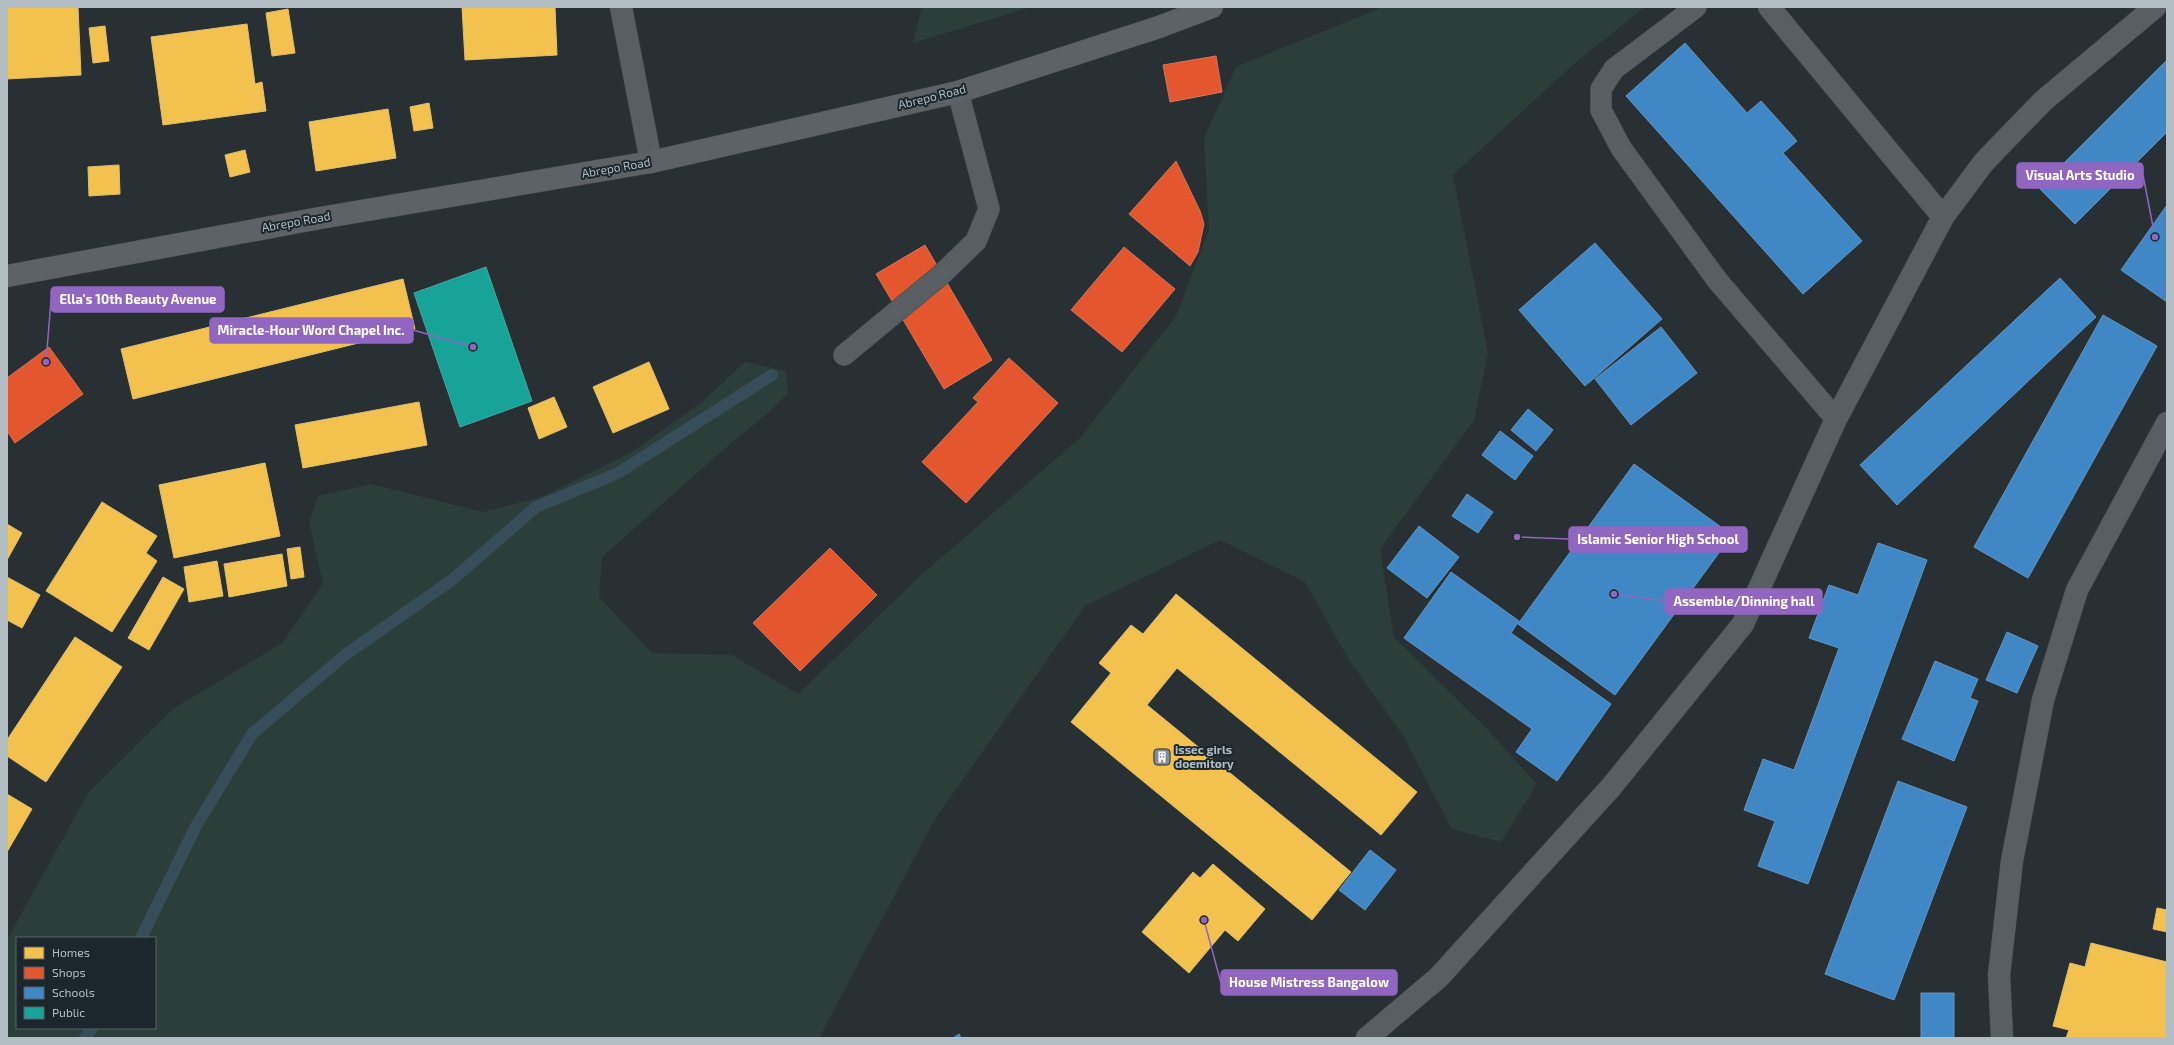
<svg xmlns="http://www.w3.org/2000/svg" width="2174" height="1045" font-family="'Exo 2',sans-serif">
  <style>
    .green { fill: #2b3e39; fill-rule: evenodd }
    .homes { fill: #f2c14e; stroke: #dfc071 }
    .shops { fill: #e4572e; stroke: #d5765b }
    .schools { fill: #3f88c5; stroke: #6298c5 }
    .public { fill: #17a398; stroke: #46aba5 }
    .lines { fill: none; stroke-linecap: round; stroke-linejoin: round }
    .stream { stroke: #374d59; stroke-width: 12 }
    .service-casing { stroke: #464b4e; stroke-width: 22 }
    .minor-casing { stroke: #464b4e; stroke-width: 23 }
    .secondary-casing { stroke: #464b4e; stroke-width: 23 }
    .service { stroke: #585e61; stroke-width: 21 }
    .minor { stroke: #585e61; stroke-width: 22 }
    .secondary { stroke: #5c6266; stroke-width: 22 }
    .labels { text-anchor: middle; stroke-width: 4; stroke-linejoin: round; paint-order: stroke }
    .street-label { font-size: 12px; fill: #b2bdc4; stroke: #1c272d }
    .poi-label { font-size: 12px; font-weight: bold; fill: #b2bdc4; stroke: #1c272d; text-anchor: start }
    .leader { fill: none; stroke: #9166c1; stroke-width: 1.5 }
    .callout-dot { fill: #9166c1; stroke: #1c272d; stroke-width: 1.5 }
    .callout { fill: #9166c1; stroke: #9166c1; stroke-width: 1.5 }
    .callout-label { font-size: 13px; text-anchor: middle; font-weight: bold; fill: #fff }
  </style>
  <rect width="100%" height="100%" fill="#283033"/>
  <!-- green -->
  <g class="green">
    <polygon points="922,7 1031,7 913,43"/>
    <path d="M1383,7H1645L1575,63L1453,175L1488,353L1474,420L1380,549L1394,637L1487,729L1537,784L1501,842L1452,829L1402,734L1349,660L1305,582L1220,540L1085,606L935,819L819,1038H7V940L88,793L173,709L282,643L323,584L309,523L318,496L371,484L482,512L541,497L632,452L702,402L745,362L786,371L788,393L768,413L730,444L602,557L599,597L652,653L732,655L798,694L920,576L1080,438L1176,316L1209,230L1204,138L1236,67ZM17,938H155V1028H17Z"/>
  </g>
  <!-- homes -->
  <g class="homes">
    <polygon points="7,7 78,7 81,75 7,79"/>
    <polygon points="462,7 555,7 557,55 465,60"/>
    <polygon points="288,9 295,53 272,56 266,13"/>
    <polygon points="247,24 255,84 262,82 266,111 163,125 151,37"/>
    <polygon points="105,26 109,61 93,63 89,28"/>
    <polygon points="429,103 433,128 414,131 410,107"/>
    <polygon points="388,109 396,158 316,171 309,122"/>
    <polygon points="245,150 250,172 230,177 225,155"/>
    <polygon points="119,165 120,194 89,196 88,167"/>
    <polygon points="403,279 415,329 133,399 121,349"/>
    <polygon points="649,362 669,409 613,433 593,387"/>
    <polygon points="554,397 567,427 539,439 528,408"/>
    <polygon points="419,402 427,445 303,468 295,425"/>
    <polygon points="265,463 280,536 174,558 159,485"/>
    <polygon points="102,502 157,536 146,553 157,561 112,632 46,591"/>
    <polygon points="7,524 22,533 7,560"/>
    <polygon points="300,547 304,577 291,579 287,549"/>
    <polygon points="282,554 287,586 229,597 224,564"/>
    <polygon points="217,561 223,596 189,602 184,567"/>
    <polygon points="7,577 40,595 22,628 7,620"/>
    <polygon points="163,577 184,589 149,650 128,638"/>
    <polygon points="1176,594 1417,792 1381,835 1177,668 1147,705 1351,872 1312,920 1071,722 1111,673 1099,663 1131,625 1143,634"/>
    <polygon points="75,637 122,667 46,782 7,756 7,740"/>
    <polygon points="7,794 32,809 7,852"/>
    <polygon points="1213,864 1265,909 1238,941 1225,930 1189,973 1142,932 1193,872 1200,878"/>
    <polygon points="2157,908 2167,910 2167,932 2153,929"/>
    <polygon points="2091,943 2167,962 2167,1038 2066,1038 2069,1030 2053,1026 2070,963 2085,967"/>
  </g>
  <!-- shops -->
  <g class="shops">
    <polygon points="1216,56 1222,92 1170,102 1163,65"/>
    <polygon points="1176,161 1200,211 1204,224 1198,252 1190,266 1129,214"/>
    <polygon points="925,245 992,360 944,389 876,274"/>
    <polygon points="1124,247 1175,289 1122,352 1071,310"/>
    <polygon points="49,347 83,394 15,443 7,431 7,378"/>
    <polygon points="1009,358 1058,403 966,503 922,462 978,402 973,398"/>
    <polygon points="830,548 877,595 800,671 753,623"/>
  </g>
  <!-- schools -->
  <g class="schools">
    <polygon points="1685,43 1747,113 1761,101 1797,141 1783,153 1862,241 1803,294 1626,96"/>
    <polygon points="2167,60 2167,132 2075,224 2039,188"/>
    <polygon points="2167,205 2167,302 2121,270"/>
    <polygon points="1595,243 1662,319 1585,386 1519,310"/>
    <polygon points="2060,278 2096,317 1897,505 1860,465"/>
    <polygon points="2103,315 2157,346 2028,578 1974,547"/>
    <polygon points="1661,327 1697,373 1631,425 1595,379"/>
    <polygon points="1528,409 1553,430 1536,451 1511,430"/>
    <polygon points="1500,431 1533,456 1515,480 1482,455"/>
    <polygon points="1634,464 1732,535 1615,695 1518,624"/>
    <polygon points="1467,494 1493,512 1478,533 1452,516"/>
    <polygon points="1419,526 1459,557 1427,598 1387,568"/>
    <polygon points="1878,543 1927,560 1808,884 1758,866 1775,821 1744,810 1763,759 1794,770 1839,648 1809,638 1829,585 1858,595"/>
    <polygon points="1451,572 1519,621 1511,633 1611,704 1557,781 1516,752 1532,729 1404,638"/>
    <polygon points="2007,632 2038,646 2017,693 1986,680"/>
    <polygon points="1935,661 1978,679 1970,698 1978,701 1954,761 1902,739"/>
    <polygon points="1898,781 1967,807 1894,1000 1825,974"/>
    <polygon points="1370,850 1396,870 1365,910 1339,890"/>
    <rect x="1921" y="993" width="33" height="45"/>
    <polygon points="959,1034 961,1038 953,1038"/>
  </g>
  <!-- public -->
  <polygon class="public" points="486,267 532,401 460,427 414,293"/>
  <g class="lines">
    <!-- stream -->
    <g class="stream">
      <polyline points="141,938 196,826 252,734 345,655 452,580 536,507 618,473 772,375"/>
      <polyline points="85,1038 92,1028"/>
    </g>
    <!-- service casing -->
    <g class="service-casing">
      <g id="service">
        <polyline points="1696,7 1614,69 1601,89 1601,110 1621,148 1717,280 1836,419"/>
        <polyline points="844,355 942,274 976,241 989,209 958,92"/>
      </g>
    </g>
    <!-- minor casing -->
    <g class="minor-casing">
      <g id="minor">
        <polyline points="621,7 651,162"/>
        <polyline points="1943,217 1984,162 2043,101 2155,7"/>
        <polyline points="1367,1038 1439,977 1612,786 1743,624 1836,419 1943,217 1769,7"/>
        <polyline points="2002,1038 1999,975 2012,861 2043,700 2077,590 2167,423"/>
      </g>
    </g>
    <!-- secondary casing -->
    <g class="secondary-casing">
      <polyline id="secondary" points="7,276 320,218 651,162 958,92 1159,27 1212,7"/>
    </g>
    <!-- service -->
    <use href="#service" class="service"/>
    <!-- minor -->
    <use href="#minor" class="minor"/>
    <!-- secondary -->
    <use href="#secondary" class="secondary"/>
  </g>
  <!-- icons -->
  <defs>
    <g id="building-square" transform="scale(0.9)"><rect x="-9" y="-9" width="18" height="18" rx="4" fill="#828c91" stroke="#1c272d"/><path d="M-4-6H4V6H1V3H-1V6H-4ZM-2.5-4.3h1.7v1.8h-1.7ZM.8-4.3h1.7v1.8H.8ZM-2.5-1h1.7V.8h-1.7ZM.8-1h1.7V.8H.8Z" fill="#fff"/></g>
  </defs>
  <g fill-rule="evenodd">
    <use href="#building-square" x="1162" y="757"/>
  </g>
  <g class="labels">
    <!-- street labels -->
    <g class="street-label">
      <text transform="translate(932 97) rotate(-14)" y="4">Abrepo Road</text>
      <text transform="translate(616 168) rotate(-10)" y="4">Abrepo Road</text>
      <text transform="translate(296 222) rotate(-10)" y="4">Abrepo Road</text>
    </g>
    <!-- poi labels -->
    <g class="poi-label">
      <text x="1175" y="754">issec girls<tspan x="1175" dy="14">doemitory</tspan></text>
    </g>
  </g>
  <!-- callouts -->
  <path class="leader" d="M2155 237L2143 175M46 362L51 300M473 347L413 330M1517 537L1569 539M1614 594L1665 601M1204 920L1221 983"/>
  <g class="callout-dot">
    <circle cx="2155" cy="237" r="4"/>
    <circle cx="46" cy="362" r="4"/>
    <circle cx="473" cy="347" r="4"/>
    <circle cx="1517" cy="537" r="4"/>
    <circle cx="1614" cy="594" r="4"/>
    <circle cx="1204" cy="920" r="4"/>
  </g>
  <g class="callout">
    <rect x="2017" y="163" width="126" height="25" rx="4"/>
    <rect x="51" y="287" width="173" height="25" rx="4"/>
    <rect x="210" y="318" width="203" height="25" rx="4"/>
    <rect x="1569" y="527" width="178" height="25" rx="4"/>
    <rect x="1665" y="589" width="157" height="25" rx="4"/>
    <rect x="1221" y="970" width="176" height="25" rx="4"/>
  </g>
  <g class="callout-label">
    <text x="2080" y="180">Visual Arts Studio</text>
    <text x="138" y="304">Ella's 10th Beauty Avenue</text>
    <text x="311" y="335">Miracle-Hour Word Chapel Inc.</text>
    <text x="1658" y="544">Islamic Senior High School</text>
    <text x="1744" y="606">Assemble/Dinning hall</text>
    <text x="1309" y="987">House Mistress Bangalow</text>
  </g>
  <!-- border -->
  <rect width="2174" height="1045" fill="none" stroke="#b2bdc4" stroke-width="16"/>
  <!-- legend -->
  <rect x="16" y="937" width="140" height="92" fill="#1c272d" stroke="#586369"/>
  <rect x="24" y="947" width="20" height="12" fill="#f2c14e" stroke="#586369"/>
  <text x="52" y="957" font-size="12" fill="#b2bdc4">Homes</text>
  <rect x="24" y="967" width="20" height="12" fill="#e4572e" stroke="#586369"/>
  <text x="52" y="977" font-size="12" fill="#b2bdc4">Shops</text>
  <rect x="24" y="987" width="20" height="12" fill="#3f88c5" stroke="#586369"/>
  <text x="52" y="997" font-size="12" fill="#b2bdc4">Schools</text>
  <rect x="24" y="1007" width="20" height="12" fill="#17a398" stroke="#586369"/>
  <text x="52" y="1017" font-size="12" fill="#b2bdc4">Public</text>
</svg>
